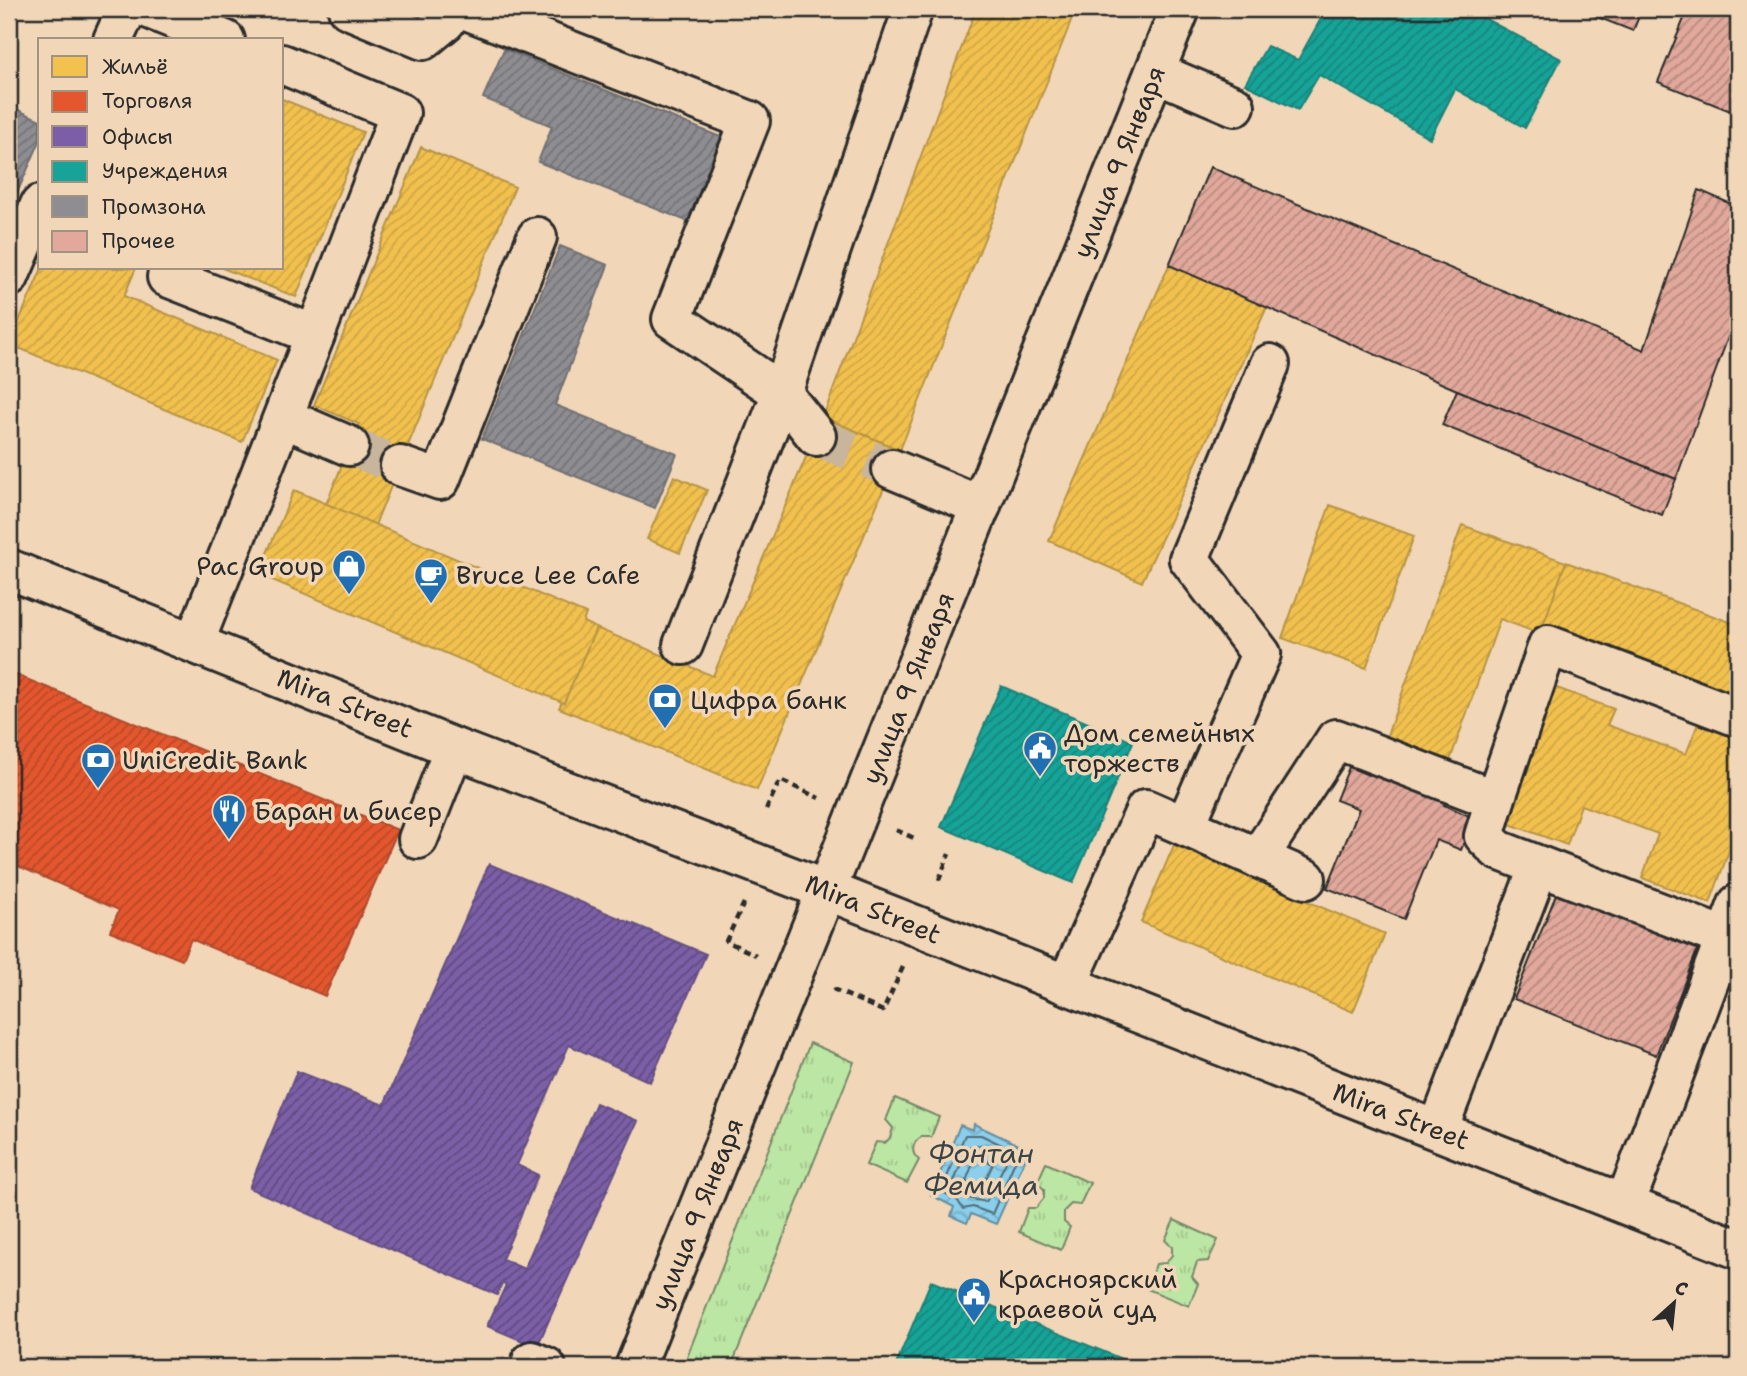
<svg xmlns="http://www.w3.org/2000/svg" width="1747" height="1376" font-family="'Shantell Sans',sans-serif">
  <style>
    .grass { fill: url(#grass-tufts); stroke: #748867; stroke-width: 2 }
    .water { fill: url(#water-waves); stroke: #658d9f; stroke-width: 2 }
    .homes { fill: url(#homes-hatch); stroke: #b69444; stroke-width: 2 }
    .shops { fill: url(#shops-hatch); stroke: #ac4a2d; stroke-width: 2 }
    .offices { fill: url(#offices-hatch); stroke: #634f82; stroke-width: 2 }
    .public { fill: url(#public-hatch); stroke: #1d7f77; stroke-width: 2 }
    .industry { fill: url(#industry-hatch); stroke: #707073; stroke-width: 2 }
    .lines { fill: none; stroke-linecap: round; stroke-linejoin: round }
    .shore { stroke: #516d78; stroke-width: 2 }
    .building { fill: url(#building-hatch); stroke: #2b2b2b; stroke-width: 2 }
    .minor-tunnel { stroke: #c9b59c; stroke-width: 38; stroke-dasharray: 38 19; stroke-linecap: butt }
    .minor-casing { stroke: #2b2b2b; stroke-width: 44 }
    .major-casing { stroke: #2b2b2b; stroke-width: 44 }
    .path { stroke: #2b2b2b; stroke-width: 4.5; stroke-dasharray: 7 5; stroke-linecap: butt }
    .minor { stroke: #f1d7b8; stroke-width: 38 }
    .major { stroke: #f1d7b8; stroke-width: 38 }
    .labels { text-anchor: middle; stroke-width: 7; stroke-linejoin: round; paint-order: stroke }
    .street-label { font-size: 26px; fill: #2b2b2b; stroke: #f1d7b8 }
    .poi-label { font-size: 26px; fill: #2b2b2b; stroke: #f1d7b8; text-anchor: start }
    .water-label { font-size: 28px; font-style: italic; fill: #394448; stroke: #f1d7b8 }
  </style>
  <defs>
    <pattern id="grass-tufts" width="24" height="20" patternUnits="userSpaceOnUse" patternTransform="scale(1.75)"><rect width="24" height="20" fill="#bce6a3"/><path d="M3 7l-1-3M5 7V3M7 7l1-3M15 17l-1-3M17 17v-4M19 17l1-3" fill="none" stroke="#a2c58c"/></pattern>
    <pattern id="water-waves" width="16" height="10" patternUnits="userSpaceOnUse" patternTransform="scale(1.75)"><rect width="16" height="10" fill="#8bcfec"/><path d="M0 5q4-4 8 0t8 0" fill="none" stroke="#78b2cb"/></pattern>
    <pattern id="homes-hatch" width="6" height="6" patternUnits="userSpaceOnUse" patternTransform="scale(1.75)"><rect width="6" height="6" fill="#f2c14e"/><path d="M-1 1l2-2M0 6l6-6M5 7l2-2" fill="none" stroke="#d0a644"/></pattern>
    <pattern id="shops-hatch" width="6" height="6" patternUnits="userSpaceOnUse" patternTransform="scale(1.75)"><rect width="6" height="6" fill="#e4572e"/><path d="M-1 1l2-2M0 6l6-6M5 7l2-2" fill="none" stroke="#b94827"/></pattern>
    <pattern id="offices-hatch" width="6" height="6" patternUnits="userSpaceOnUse" patternTransform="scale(1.75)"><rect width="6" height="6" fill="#7b5ea7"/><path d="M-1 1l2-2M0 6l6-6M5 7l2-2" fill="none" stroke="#604a80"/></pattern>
    <pattern id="public-hatch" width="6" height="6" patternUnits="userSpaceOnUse" patternTransform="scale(1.75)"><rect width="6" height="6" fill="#17a398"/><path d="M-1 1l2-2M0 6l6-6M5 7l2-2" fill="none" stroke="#15857c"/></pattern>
    <pattern id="industry-hatch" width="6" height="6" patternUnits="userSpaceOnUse" patternTransform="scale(1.75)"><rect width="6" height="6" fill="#8d8d92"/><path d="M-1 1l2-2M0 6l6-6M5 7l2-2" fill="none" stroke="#737377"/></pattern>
    <pattern id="building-hatch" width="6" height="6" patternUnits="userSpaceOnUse" patternTransform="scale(1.75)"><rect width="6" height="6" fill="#e1a89b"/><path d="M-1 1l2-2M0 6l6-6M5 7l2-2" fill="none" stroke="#b7897f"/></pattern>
  </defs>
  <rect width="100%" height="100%" fill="#f1d7b8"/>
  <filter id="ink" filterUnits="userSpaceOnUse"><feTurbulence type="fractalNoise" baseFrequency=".0143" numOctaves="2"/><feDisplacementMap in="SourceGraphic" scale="14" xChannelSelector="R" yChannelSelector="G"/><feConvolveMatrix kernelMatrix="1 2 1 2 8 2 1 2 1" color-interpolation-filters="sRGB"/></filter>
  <g filter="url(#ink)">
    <!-- grass -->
    <g class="grass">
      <polygon points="810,1043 854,1062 731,1367 683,1367"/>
      <path d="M895,1098L939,1117L931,1137H921C912,1143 910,1153 919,1160L907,1183L866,1165L876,1142L885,1143L890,1138L893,1128L886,1120Z"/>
      <polygon points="1046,1163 1090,1183 1080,1205 1071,1204 1064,1211 1064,1222 1070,1227 1061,1250 1019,1232 1028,1208 1036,1208 1044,1198 1044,1189 1037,1183"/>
      <polygon points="1174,1220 1218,1240 1208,1261 1197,1262 1192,1277 1198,1284 1189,1306 1147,1289 1156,1264 1166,1263 1172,1255 1172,1247 1165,1240"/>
    </g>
    <!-- water -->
    <polygon class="water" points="974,1124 1019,1145 1015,1149 1027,1155 996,1224 971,1214 967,1223 951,1216 954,1207 931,1195 960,1125 973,1130"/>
    <!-- homes -->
    <g class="homes">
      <polygon points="394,9 420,9 416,18"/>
      <polygon points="976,9 1076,9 900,450 823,417"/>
      <polygon points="282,99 363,132 296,297 222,268 282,268"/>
      <polygon points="421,147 515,187 375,525 326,504 359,424 314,405"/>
      <polygon points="1169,265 1267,307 1142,582 1049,541"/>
      <polygon points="42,268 136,268 124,296 277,360 242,442 9,344"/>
      <polygon points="823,417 900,450 757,790 559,708 596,628 713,676"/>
      <polygon points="674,476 707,490 680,553 647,539"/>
      <polygon points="294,490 586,614 583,622 596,628 564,703 258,574"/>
      <polygon points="1330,505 1414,536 1366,668 1282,638"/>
      <polygon points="1462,525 1566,562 1540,634 1500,619 1447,769 1383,747"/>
      <polygon points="1566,562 1738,625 1738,665 1725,702 1540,634"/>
      <polygon points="1738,665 1738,707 1725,702"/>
      <polygon points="1554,687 1614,709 1607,725 1686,754 1701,716 1738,730 1738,826 1710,903 1642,878 1658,834 1581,805 1567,845 1504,822"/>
      <polygon points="1174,845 1385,934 1353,1012 1141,922"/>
    </g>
    <!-- shops -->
    <polygon class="shops" points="9,672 398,830 325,996 191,939 182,960 110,931 119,910 9,862"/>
    <!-- offices -->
    <polygon class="offices" points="489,864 706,954 650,1082 569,1045 517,1165 538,1175 502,1259 524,1269 596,1103 638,1121 537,1347 487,1326 506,1285 502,1283 497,1295 249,1188 297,1071 384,1105"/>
    <!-- public -->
    <g class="public">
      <polygon points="1311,9 1467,9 1561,59 1525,128 1455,89 1430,138 1319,75 1298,110 1245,84 1267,46 1298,60 1323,15"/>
      <polygon points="1001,686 1133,742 1073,883 941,827"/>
      <polygon points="931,1281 1141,1367 895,1367"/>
    </g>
    <!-- industry -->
    <g class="industry">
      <polygon points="504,49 723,138 689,222 538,162 552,126 483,98"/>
      <polygon points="9,106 40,120 40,141 9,211"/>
      <polygon points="560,246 608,265 555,405 677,454 655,508 482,439"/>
    </g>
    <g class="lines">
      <!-- shore -->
      <g class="shore">
        <polygon points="965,1135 981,1135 1008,1148 1016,1159 992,1214 973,1207 963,1209 958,1201 941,1191"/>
        <polygon points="981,1145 1001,1154 1006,1162 986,1202 968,1198 952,1186 968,1147"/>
        <polygon points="976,1156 993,1164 981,1189 972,1187 966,1181"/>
      </g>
    </g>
    <!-- building -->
    <g class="building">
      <polygon points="1577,9 1642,9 1633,31"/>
      <polygon points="1688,9 1714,9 1738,19 1738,114 1658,82"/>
      <polygon points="1210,167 1644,350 1699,190 1738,207 1738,310 1676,479 1457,390 1169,265"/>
      <polygon points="1457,390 1676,479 1662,515 1442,425"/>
      <polygon points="1349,767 1368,775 1370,768 1447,799 1444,805 1474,818 1461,850 1436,840 1404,919 1327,888 1359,809 1336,800"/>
      <polygon points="1557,892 1698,948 1656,1055 1514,999"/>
    </g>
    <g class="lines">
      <!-- minor-tunnel -->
      <g class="minor-tunnel">
        <polyline points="816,436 892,469"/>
        <polyline points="349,446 400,466"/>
      </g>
      <!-- minor casing -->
      <g class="minor-casing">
        <g id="minor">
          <polyline points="149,9 225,40"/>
          <polyline points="348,9 423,40 446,21 452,9"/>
          <polyline points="464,9 750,121 672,319 782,393 816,436"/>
          <polyline points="113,40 127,9"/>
          <polyline points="282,64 400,113 315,335"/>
          <polyline points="1155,72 1235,106"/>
          <polyline points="9,277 40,205"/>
          <polyline points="167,277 315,335 195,641"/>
          <polyline points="284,418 349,446"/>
          <polyline points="400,466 440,480 537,237"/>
          <polyline points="892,469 981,506"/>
          <polyline points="683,645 782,393 913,9"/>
          <polyline points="1495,800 1548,645 1738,717"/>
          <polyline points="1185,826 1261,654 1189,559 1270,364"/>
          <polyline points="418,839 454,748"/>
          <polyline points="1258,858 1336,739 1495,800 1484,836 1498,850 1726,938"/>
          <polyline points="1067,985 1146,809 1306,879"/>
          <polyline points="1438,1130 1539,866"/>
          <polyline points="1625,1204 1738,904"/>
          <polyline points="532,1361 546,1367"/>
          <polyline points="635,1367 1180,9"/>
        </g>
      </g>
      <!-- major casing -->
      <g class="major-casing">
        <polyline id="major" points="9,569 454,748 826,890 1738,1249"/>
      </g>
      <!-- path -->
      <g class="path">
        <polyline points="766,810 780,780 819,798"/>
        <polyline points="896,830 916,839"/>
        <polyline points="939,880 949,854"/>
        <polyline points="744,903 726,941 756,955"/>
        <polyline points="833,989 883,1011 903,967"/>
      </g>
      <!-- minor -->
      <use href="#minor" class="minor"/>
      <!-- major -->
      <use href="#major" class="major"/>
    </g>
  </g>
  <!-- icons -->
  <defs>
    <g id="shop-pin" transform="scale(1.75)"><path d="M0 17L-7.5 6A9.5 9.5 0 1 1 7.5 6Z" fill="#1f6fb2" stroke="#f1d7b8"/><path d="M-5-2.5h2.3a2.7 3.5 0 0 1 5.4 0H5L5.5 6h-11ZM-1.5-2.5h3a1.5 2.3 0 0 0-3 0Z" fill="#fff"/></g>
    <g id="cafe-pin" transform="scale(1.75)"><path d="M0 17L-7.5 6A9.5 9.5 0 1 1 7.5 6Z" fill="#1f6fb2" stroke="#f1d7b8"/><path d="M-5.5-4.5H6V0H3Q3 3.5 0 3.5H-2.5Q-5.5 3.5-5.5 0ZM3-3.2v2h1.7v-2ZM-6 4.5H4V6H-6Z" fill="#fff"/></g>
    <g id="bank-pin" transform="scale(1.75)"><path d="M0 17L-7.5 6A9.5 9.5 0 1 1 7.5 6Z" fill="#1f6fb2" stroke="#f1d7b8"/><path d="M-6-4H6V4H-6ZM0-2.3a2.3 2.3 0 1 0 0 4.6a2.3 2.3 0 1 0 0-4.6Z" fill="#fff"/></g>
    <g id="civic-pin" transform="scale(1.75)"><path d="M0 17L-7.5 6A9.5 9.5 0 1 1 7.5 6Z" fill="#1f6fb2" stroke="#f1d7b8"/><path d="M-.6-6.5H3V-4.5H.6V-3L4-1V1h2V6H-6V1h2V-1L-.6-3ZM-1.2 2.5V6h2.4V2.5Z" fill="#fff"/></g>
    <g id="restaurant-pin" transform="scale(1.75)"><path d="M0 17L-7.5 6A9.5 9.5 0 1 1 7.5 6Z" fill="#1f6fb2" stroke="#f1d7b8"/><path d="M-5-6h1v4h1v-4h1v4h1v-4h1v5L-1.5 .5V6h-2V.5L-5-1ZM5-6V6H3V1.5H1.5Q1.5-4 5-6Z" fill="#fff"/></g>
  </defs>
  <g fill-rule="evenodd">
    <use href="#shop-pin" x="349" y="566"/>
    <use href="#cafe-pin" x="431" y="575"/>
    <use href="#bank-pin" x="665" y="700"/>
    <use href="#civic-pin" x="1040" y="748"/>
    <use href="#bank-pin" x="98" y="760"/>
    <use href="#restaurant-pin" x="229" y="811"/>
    <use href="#civic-pin" x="974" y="1294"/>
  </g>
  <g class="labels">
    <!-- street labels -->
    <g class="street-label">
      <text transform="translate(1119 162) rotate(-68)" y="9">улица 9 Января</text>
      <text transform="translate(908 688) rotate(-68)" y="9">улица 9 Января</text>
      <text transform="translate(345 703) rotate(22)" y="9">Mira Street</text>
      <text transform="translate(873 909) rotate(22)" y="9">Mira Street</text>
      <text transform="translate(1401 1116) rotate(21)" y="9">Mira Street</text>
      <text transform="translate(697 1214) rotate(-68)" y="9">улица 9 Января</text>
    </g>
    <!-- poi labels -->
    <g class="poi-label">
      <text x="324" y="575" text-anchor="end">Pac Group</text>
      <text x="456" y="584">Bruce Lee Cafe</text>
      <text x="690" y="709">Цифра банк</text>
      <text x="1064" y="742">Дом семейных<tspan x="1064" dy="30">торжеств</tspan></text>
      <text x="122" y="769">UniCredit Bank</text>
      <text x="254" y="820">Баран и бисер</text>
      <text x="998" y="1288">Красноярский<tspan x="998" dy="30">краевой суд</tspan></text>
    </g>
    <!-- water labels -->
    <g class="water-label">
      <text x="981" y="1163">Фонтан<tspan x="981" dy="32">Фемида</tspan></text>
    </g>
  </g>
  <!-- margin -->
  <rect width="1747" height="1376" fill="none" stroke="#f1d7b8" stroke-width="35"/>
  <rect x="18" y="18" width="1712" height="1341" fill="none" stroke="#2b2b2b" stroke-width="2.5" filter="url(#ink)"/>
  <!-- legend -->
  <rect x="38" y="38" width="245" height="231" fill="#f1d7b8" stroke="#a29280" stroke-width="2"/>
  <rect x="52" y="56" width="35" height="21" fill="#f2c14e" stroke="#a29280" stroke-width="2"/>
  <text x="102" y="74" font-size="21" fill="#2b2b2b">Жильё</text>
  <rect x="52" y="91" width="35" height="21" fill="#e4572e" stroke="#a29280" stroke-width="2"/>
  <text x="102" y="108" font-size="21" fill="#2b2b2b">Торговля</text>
  <rect x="52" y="126" width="35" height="21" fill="#7b5ea7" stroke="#a29280" stroke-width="2"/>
  <text x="102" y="144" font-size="21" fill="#2b2b2b">Офисы</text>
  <rect x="52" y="161" width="35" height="21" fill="#17a398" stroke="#a29280" stroke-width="2"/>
  <text x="102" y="178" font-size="21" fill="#2b2b2b">Учреждения</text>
  <rect x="52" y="196" width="35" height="21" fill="#8d8d92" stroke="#a29280" stroke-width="2"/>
  <text x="102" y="214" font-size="21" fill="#2b2b2b">Промзона</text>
  <rect x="52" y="231" width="35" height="21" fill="#e1a89b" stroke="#a29280" stroke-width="2"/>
  <text x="102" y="248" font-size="21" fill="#2b2b2b">Прочее</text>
  <!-- north arrow -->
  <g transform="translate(1674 1303) rotate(27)" stroke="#f1d7b8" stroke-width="5" paint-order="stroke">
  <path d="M0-5L12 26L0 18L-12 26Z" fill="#2b2b2b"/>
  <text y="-10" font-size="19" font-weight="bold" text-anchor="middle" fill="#2b2b2b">С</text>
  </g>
</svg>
